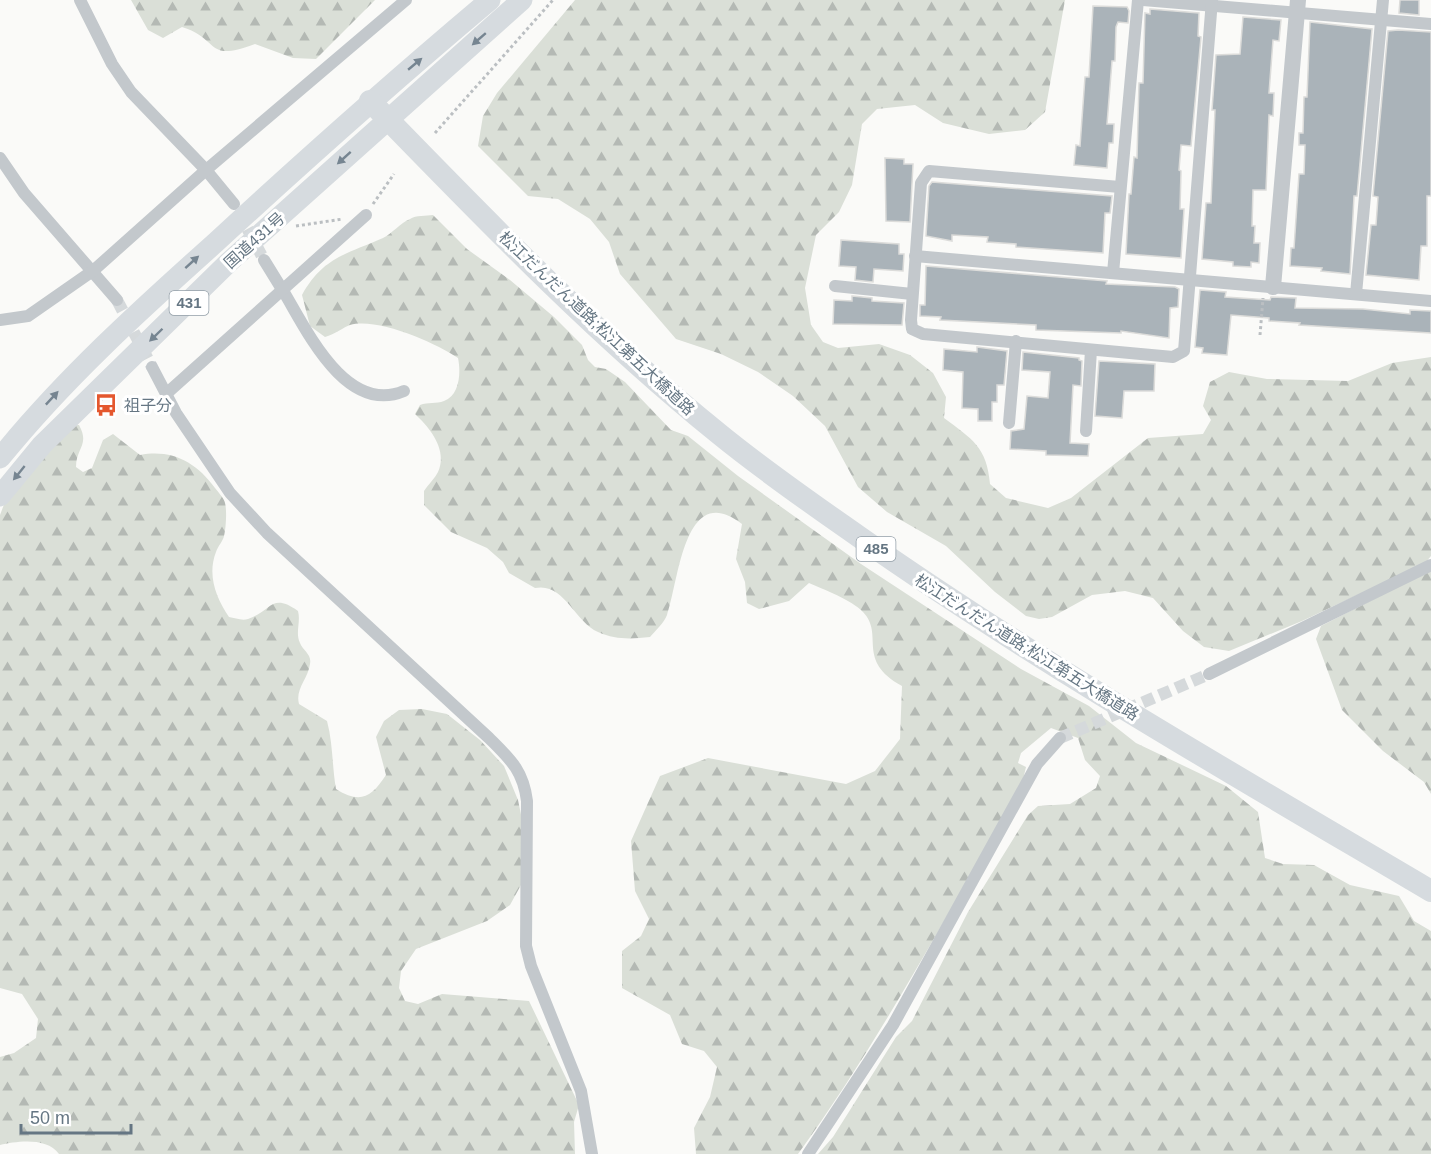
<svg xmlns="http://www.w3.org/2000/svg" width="1431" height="1154" font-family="Arial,'Noto Sans JP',sans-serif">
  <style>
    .forest { fill: url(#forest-firs) }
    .building { fill: #aab3b9; stroke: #dcdcda; stroke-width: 1.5 }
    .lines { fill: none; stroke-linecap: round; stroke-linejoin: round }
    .minor-tunnel { stroke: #d5d9db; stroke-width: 12; stroke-dasharray: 12 6; stroke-linecap: butt }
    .path { stroke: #bbbfc2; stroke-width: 3; stroke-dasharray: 3 3; stroke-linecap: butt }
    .minor { stroke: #c3c8cc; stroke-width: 12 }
    .tertiary { stroke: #c3c8cc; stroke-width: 16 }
    .trunk { stroke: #d6dbdf; stroke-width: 21 }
    .motorway { stroke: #d6dbdf; stroke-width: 22 }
    .oneway { fill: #768591 }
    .labels { text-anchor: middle; stroke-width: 6; stroke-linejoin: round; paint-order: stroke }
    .shield { fill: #fff; stroke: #939fa8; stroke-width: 1.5 }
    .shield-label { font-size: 15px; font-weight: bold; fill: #657683 }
    .street-label { font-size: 16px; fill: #657683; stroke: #fff }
    .poi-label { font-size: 16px; fill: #657683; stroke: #fff; text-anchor: start }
  </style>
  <defs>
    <pattern id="forest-firs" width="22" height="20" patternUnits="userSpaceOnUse" patternTransform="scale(1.5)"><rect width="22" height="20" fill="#dadfd7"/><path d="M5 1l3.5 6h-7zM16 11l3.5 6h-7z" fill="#b4b9b4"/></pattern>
  </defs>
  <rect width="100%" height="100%" fill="#fafaf8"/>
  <!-- forest -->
  <g class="forest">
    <path d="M131,0H375L316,59L293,58L255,44C204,63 221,39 182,27L163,38L148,30Z"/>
    <path d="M575,0H1065L1045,112L1025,130L989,134L943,123L915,105L877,109L862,124L852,185L839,212L816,235L805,288L811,325L823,342L838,348L879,344L910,355L933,373L946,397L944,418C972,439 987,447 990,484L1006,498L1048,508L1071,498L1148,438L1203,434L1211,420L1203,406L1210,382L1229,372L1267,379L1348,381L1392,363L1431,357V556L1425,563L1302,621L1229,651L1204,647L1183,631L1153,598L1125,591L1092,595L1052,617L1039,619L1026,616L995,592L946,546L887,512L858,487L825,426L793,396L758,372L721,354L676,339L620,274L609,242L590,219L558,199L528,196L478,146L483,116L497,93Z"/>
    <path d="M433,215L467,249L510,280L554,317L582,345L588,360L595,367L606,369L625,382L671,430L688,436L738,476L861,564L1021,669L1089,706L1136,743L1226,786L1258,812L1265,858L1283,864L1314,865L1350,885L1399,896L1414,921L1431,931V1154H818L833,1137L896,1037L912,1021L968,912L1028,815L1038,806L1070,804L1096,788L1100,776L1085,760L1078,738L1051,728L1021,753L1018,763L1026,767L1021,788C948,911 882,1038 798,1154H696L694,1128L710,1097L717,1067L704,1051L682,1044L670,1015L622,988V951L641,936L649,919L635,891L631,841L660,776L708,758L846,784L875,771L900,739L902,686C855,660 885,635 863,612C852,600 823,589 809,583L789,601L759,609L747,603L745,582L736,559L742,524C684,479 679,581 667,615C664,623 655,631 650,637C631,639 616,640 598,632C574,621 564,582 535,588L509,573L503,562L487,548L451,532L424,505V491C428,485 435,478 438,472C448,450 430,428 415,414L420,405C428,402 436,404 444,401C460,395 461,372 458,358C436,343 377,317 350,325C344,327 335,334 325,337L310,326L302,295C323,257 347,254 383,238C393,233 400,223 410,219C416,215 426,216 433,215Z"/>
    <path d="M68,425H79C90,445 76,448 76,467L83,472L92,468L103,440L113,434L140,455C172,449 196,462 215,488C218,492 224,498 225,503C227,510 226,528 224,536C223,541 218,546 216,552C207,575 216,598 229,617C235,618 242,621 248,619C272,611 271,592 298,611C301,622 295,633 300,643C303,651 312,654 310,664C308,679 295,689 299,704L327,721C333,743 332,766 336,789C360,804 371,798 386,775L376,737L384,721L399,710L422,709L447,714L480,740L504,766L518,800L524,829L521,885L510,905L487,921L416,949L401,971L399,988L405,1001L418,1004L442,994L529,1001L579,1105L574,1122L575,1154H59C47,1137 17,1141 0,1145V1057L14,1053L36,1038L38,1019L22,994L0,988V515L8,494Z"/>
    <polygon points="1431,570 1431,794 1424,782 1383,751 1342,710 1316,639 1321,626"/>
  </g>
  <!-- building -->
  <g class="building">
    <polygon points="1400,0 1419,0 1419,15 1399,13"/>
    <polygon points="1093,6 1127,7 1129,11 1128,23 1118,22 1116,27 1115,61 1112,61 1107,124 1114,124 1113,143 1109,143 1107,168 1074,165 1076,145 1080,146 1085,77 1089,77"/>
    <polygon points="1150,9 1199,13 1198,36 1201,37 1191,146 1181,145 1179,170 1181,171 1180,209 1184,209 1181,258 1126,254 1129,194 1131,194 1134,157 1137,158 1139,83 1143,83 1145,13 1150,14"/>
    <polygon points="1243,17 1281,20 1279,41 1273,40 1269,93 1274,93 1273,116 1269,115 1266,190 1253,190 1252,226 1255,226 1254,243 1260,243 1259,263 1251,262 1251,267 1233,266 1233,262 1202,259 1206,203 1211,203 1215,110 1212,110 1216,55 1240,54"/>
    <polygon points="1310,22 1372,29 1357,196 1354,196 1350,274 1321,271 1322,268 1290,266 1291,248 1294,248 1299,174 1304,174 1305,145 1299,145 1299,133 1303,133 1304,97 1307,97"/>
    <polygon points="1398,30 1431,32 1431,196 1427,196 1427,246 1421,246 1419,280 1366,275 1371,225 1376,225 1378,197 1373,196 1388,31"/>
    <polygon points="885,158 904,159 904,164 913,164 910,222 886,221"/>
    <polygon points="932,182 1112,196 1110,213 1105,213 1103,253 1016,247 1016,244 987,242 988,237 952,235 952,241 926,236 929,186"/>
    <polygon points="841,240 899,244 899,254 904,254 903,271 874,269 873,282 855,280 856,267 839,266"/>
    <polygon points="926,266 1107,281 1106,284 1175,287 1179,289 1178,307 1170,308 1169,338 1121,331 1121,333 1036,330 1036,325 940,320 941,317 920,316 920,305 925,305"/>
    <polygon points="1200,290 1226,292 1225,297 1270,300 1271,297 1296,298 1295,308 1363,309 1410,314 1410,310 1431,311 1431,333 1299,325 1300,323 1269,321 1269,318 1231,315 1227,355 1202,353 1203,348 1195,347"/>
    <polygon points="852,296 872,298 872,301 904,303 902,325 833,324 834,300 852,301"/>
    <polygon points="977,347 1007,351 1004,385 997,385 997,402 992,402 992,421 978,421 978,409 962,408 963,372 943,370 944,349 977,352"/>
    <polygon points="1023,352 1079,358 1079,360 1082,361 1081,386 1073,385 1070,443 1089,444 1088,456 1046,455 1046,451 1010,449 1011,431 1024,429 1027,396 1048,398 1050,372 1022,370"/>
    <polygon points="1099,361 1155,364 1154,391 1124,391 1122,418 1095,416"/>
  </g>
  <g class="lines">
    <!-- minor-tunnel -->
    <g class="minor-tunnel">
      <polyline points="239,213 264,260"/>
      <polyline points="117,300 152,367"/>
      <polyline points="1060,738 1209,674"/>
    </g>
    <!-- path -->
    <g class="path">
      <polyline points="435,133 553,0"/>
      <polyline points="373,204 394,174"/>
      <polyline points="296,226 343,219"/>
      <polyline points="1260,335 1263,298"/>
    </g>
    <!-- minor -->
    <g class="minor">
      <polyline points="80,0 112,64 131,92 206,170 234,204"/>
      <polyline points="1143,0 1431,24"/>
      <polyline points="0,158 24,193 117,300"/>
      <polyline points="1120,187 929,171 921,183 911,320 912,329 923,334 1173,357 1184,351 1212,0"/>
      <polyline points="915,256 1431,301"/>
      <polyline points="264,260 280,286"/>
      <polyline points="1113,273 1138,0"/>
      <polyline points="835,286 912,294"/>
      <path d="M285,294C308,333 347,415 404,391"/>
      <polyline points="1356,294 1383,0"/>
      <polyline points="0,320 28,316 94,270 206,170 406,0"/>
      <path d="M152,367L176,413L230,493L267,533L489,738C510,759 523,770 527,801L526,946L531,966L581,1091L592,1154"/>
      <polyline points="166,394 366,215"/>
      <polyline points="1009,423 1016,341"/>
      <polyline points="1086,431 1091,350"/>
      <polyline points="1209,674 1431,565"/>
      <polyline points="808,1154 893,1025 1037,764 1060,738"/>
    </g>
    <!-- tertiary -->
    <polyline class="tertiary" points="1273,287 1298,0"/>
    <!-- trunk -->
    <g class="trunk">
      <path d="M0,458C64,379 139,311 215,243C305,160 396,79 490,0"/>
      <polyline points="0,496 42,445 229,262 522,0"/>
    </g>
    <!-- motorway -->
    <path class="motorway" d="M370,101C482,216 593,332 718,433C763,470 811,503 858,536C1042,665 1238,777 1431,891"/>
  </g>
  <!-- one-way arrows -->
  <defs><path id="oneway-solid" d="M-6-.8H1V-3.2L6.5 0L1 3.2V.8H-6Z" transform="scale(1.5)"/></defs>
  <g class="oneway">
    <use href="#oneway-solid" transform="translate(479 39) rotate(139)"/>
    <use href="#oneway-solid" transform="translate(415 64) rotate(-40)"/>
    <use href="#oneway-solid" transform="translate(344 158) rotate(138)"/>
    <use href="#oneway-solid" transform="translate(192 262) rotate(-42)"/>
    <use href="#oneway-solid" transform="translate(156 335) rotate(136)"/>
    <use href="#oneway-solid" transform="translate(52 398) rotate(-47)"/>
    <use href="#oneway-solid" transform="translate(19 473) rotate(129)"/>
  </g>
  <!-- icons -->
  <defs>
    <g id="bus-bare" transform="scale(1.8)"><path d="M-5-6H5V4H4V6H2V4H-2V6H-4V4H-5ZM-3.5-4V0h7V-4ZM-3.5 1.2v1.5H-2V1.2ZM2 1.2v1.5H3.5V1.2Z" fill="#e4572e" stroke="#fff" stroke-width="2.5" paint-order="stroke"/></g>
  </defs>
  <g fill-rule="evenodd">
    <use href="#bus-bare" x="106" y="405"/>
  </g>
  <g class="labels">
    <!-- shield labels -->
    <g class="shield">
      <rect x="169.5" y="291" width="39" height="24" rx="4.5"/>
      <rect x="856.5" y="537" width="39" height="24" rx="4.5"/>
    </g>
    <g class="shield-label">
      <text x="189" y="308">431</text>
      <text x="876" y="554">485</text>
    </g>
    <!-- street labels -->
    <g class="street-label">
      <text transform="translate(254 240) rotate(-42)" y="6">国道431号</text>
      <text transform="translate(597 323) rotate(43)" y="6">松江だんだん道路;松江第五大橋道路</text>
      <text transform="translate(1027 647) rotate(32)" y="6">松江だんだん道路;松江第五大橋道路</text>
    </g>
    <!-- poi labels -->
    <g class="poi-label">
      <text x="124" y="411">祖子分</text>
    </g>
  </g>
  <!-- scale -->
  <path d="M21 1124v9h110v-9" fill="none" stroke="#657683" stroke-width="3"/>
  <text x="30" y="1124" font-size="18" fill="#657683" stroke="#ffffff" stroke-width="4.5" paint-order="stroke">50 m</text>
</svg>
